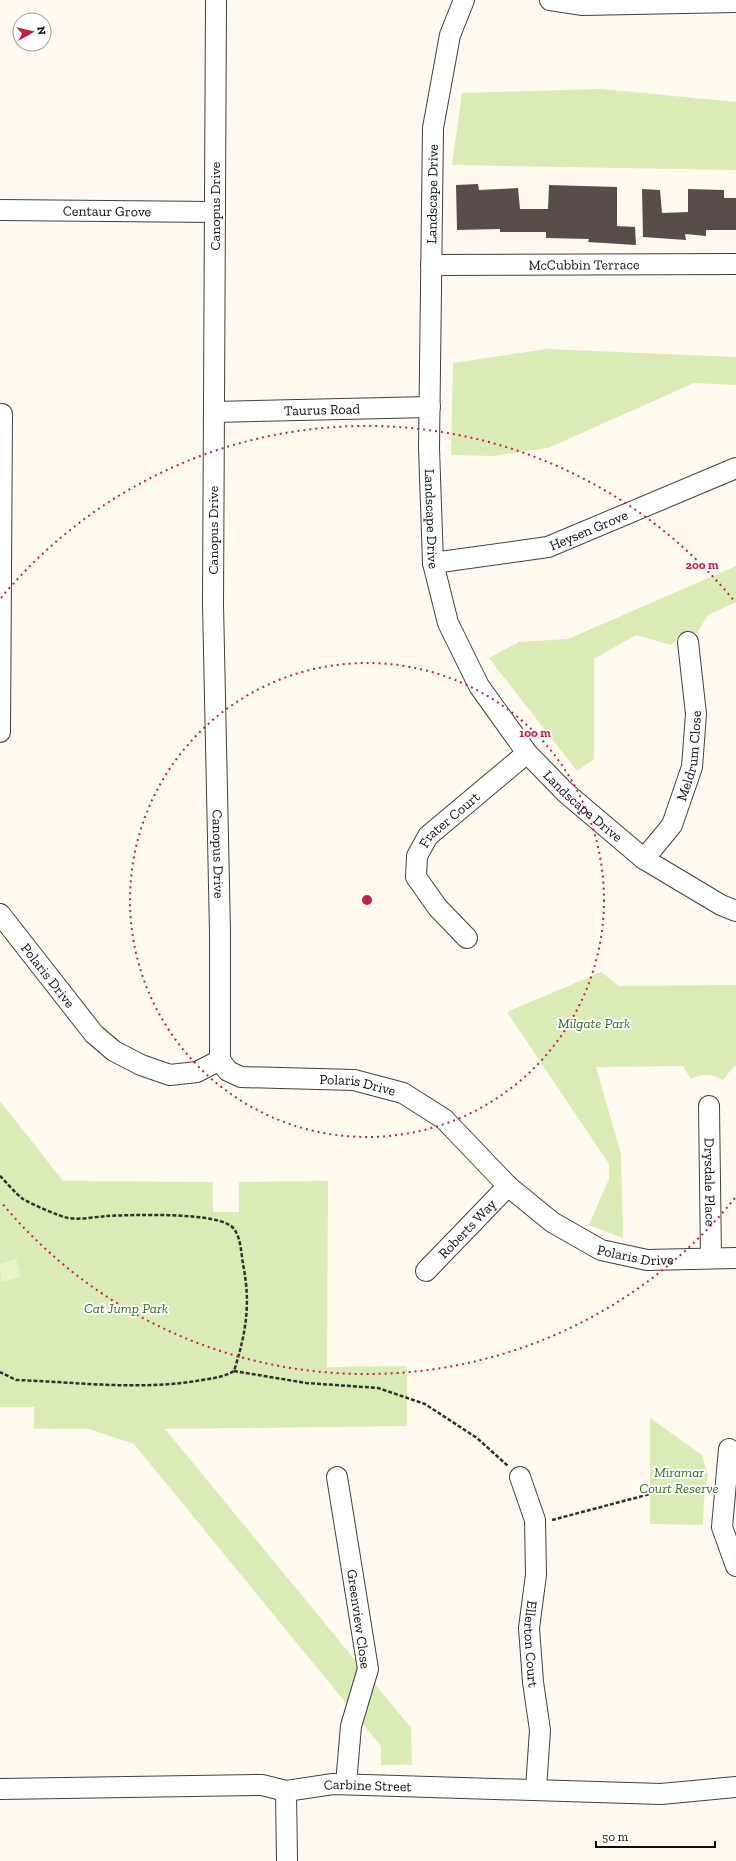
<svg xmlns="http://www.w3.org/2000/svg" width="736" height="1861" font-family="'Zilla Slab',serif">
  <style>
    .green { fill: #daebb6 }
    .pitch { fill: #eaf2c9 }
    .building { fill: #574d4a }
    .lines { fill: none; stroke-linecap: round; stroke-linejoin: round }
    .minor-casing { stroke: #414141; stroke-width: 22 }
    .path { stroke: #303030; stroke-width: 2.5; stroke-dasharray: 4 2; stroke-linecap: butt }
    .minor { stroke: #fff; stroke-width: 20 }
    .ring { fill: none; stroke: #c42040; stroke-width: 2; stroke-dasharray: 2 4 }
    .labels { text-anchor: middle; stroke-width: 4; stroke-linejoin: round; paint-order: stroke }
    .street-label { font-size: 14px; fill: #0e0e0e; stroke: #fff }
    .park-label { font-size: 14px; font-style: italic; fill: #37691b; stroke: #fff }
    .centre { fill: #c42040; stroke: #fff; stroke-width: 2 }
    .ring-label { font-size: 12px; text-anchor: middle; font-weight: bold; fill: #c42040; stroke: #fff; stroke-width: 4; stroke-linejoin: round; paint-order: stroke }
  </style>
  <rect width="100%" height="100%" fill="#fff9ef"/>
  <!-- green -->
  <g class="green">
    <polygon points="601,89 736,102 736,170 452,165 462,93"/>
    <polygon points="547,349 736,357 736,385 694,383 548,448 492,456 451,455 453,363"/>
    <polygon points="736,566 736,602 708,615 697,633 683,635 671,645 636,635 594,659 594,759 577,771 489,658 519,642 568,639"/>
    <path d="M601,972L619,986L736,985V1066H734L723,1080C712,1074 702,1073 691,1079L683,1066L596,1067L621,1154L623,1238L589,1225L609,1179V1164L507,1012Z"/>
    <polygon points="0,1101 63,1181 213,1182 213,1212 239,1212 239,1182 328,1181 327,1367 407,1366 407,1426 165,1429 411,1728 412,1765 381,1765 381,1746 134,1444 89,1429 34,1429 34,1407 0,1407"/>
    <polygon points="650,1418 702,1455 708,1475 704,1500 703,1525 650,1524"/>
  </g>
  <!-- pitch -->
  <polygon class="pitch" points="16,1259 21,1277 1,1282 0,1264"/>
  <!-- building -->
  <g class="building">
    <polygon points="478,184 479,190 518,188 520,209 548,209 549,185 617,187 617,226 635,227 636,245 588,242 589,239 546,238 546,232 500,232 500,229 457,230 456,185"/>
    <polygon points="642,189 660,190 662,213 688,212 688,189 724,190 724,198 736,198 736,230 706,230 706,236 685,234 686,240 643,237"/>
  </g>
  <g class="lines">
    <!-- minor casing -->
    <g class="minor-casing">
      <g id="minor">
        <path id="s1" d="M216,0L213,604L220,932V1060"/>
        <path id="s2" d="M464,0L450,35L433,128L429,448L433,563L448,623L479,686L527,753L566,793L644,859L721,905L736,911"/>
        <polyline points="550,0 583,5 736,2"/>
        <path id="s3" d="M0,210L214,212"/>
        <path id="s4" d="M431,265L736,264"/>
        <path id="s5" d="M214,412L430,407"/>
        <path id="s6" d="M433,563L548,547L736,468"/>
        <polyline points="0,732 2,414"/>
        <path id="s7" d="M644,859L672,825L692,767L696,714L688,642"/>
        <path id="s8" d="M0,914L94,1034L114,1051L141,1065L170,1075L197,1072L220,1060L228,1071L241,1077L354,1080L403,1093L444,1119L508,1186L552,1222L601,1250L647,1260L736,1258"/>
        <path id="s9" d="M467,938L438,908L416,877L417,856L428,836L527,753"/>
        <path id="s10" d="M709,1106L711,1258"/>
        <path id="s11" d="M426,1271L508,1186"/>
        <polyline points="729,1449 722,1527 736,1566"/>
        <polyline points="337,1477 368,1669 351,1726 346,1784"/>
        <path id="s12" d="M520,1477L535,1520L536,1575L529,1628L533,1682L540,1730L536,1789"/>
        <path id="s13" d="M0,1789L262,1785L286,1791L333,1784L661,1794L736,1787"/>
        <polyline points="286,1791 287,1861"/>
      </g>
    </g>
    <!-- path -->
    <g class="path">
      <path d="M0,1176C7,1183 15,1193 23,1199C29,1203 61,1217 68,1218C80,1220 95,1217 107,1216C130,1215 222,1211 234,1229C241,1238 241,1253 243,1264C251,1304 246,1333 234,1371C224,1377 214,1378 202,1380C141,1391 77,1382 16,1380L0,1372"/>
      <polyline points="234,1371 306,1383 378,1388 425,1404 477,1438 508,1466"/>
      <polyline points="552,1520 650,1494"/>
    </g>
    <!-- minor -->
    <use href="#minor" class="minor"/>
  </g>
  <!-- distance rings -->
  <g class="ring">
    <circle cx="367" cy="900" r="237"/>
    <path d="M735 1198A474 474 0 0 1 1 1202M1 598A474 474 0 0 1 735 602"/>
  </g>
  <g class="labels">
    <!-- street labels -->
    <g class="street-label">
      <text transform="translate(432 194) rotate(-89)" y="5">Landscape Drive</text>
      <text transform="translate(215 206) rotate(-90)" y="5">Canopus Drive</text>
      <text dy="5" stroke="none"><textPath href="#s3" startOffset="107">Centaur Grove</textPath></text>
      <text dy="5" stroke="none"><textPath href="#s4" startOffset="153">McCubbin Terrace</textPath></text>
      <text dy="5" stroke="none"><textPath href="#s5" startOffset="108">Taurus Road</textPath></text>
      <text dy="5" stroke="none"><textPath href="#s2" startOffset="523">Landscape Drive</textPath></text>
      <text transform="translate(213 530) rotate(-90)" y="5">Canopus Drive</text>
      <text dy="5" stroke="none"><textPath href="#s6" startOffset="160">Heysen Grove</textPath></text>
      <text dy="5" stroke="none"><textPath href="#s7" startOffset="116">Meldrum Close</textPath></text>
      <text dy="5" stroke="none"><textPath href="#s2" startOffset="859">Landscape Drive</textPath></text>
      <text dy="5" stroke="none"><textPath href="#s9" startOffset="150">Frater Court</textPath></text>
      <text dy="5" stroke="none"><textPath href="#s1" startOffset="854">Canopus Drive</textPath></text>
      <text dy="5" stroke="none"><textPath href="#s8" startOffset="78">Polaris Drive</textPath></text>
      <text dy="5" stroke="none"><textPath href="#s8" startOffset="438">Polaris Drive</textPath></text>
      <text dy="5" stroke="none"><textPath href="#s10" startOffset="76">Drysdale Place</textPath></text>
      <text dy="5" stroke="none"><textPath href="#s11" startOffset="59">Roberts Way</textPath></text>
      <text dy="5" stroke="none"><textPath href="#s8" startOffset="774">Polaris Drive</textPath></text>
      <text transform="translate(359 1619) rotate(82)" y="5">Greenview Close</text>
      <text dy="5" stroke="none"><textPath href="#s12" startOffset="170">Ellerton Court</textPath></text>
      <text dy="5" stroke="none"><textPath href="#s13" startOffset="369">Carbine Street</textPath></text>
    </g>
    <!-- park labels -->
    <g class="park-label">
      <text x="594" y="1028">Milgate Park</text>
      <text x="126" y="1313">Cat Jump Park</text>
      <text x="679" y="1477">Miramar<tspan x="679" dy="16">Court Reserve</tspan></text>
    </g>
  </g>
  <circle cx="367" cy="900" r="6" class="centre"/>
  <g class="ring-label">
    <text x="702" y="569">200 m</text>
    <text x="535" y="737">100 m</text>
  </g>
  <!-- north arrow -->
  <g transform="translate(32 32) rotate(82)"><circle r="19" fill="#ffffff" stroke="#9f9f9f"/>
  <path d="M0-3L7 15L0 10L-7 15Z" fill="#c42040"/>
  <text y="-6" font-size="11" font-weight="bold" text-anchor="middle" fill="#0e0e0e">N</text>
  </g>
  <!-- scale -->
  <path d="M596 1841v6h119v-6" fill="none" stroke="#0e0e0e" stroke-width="2"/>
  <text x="602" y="1841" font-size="12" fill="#0e0e0e" stroke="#ffffff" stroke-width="3" paint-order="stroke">50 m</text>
</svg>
